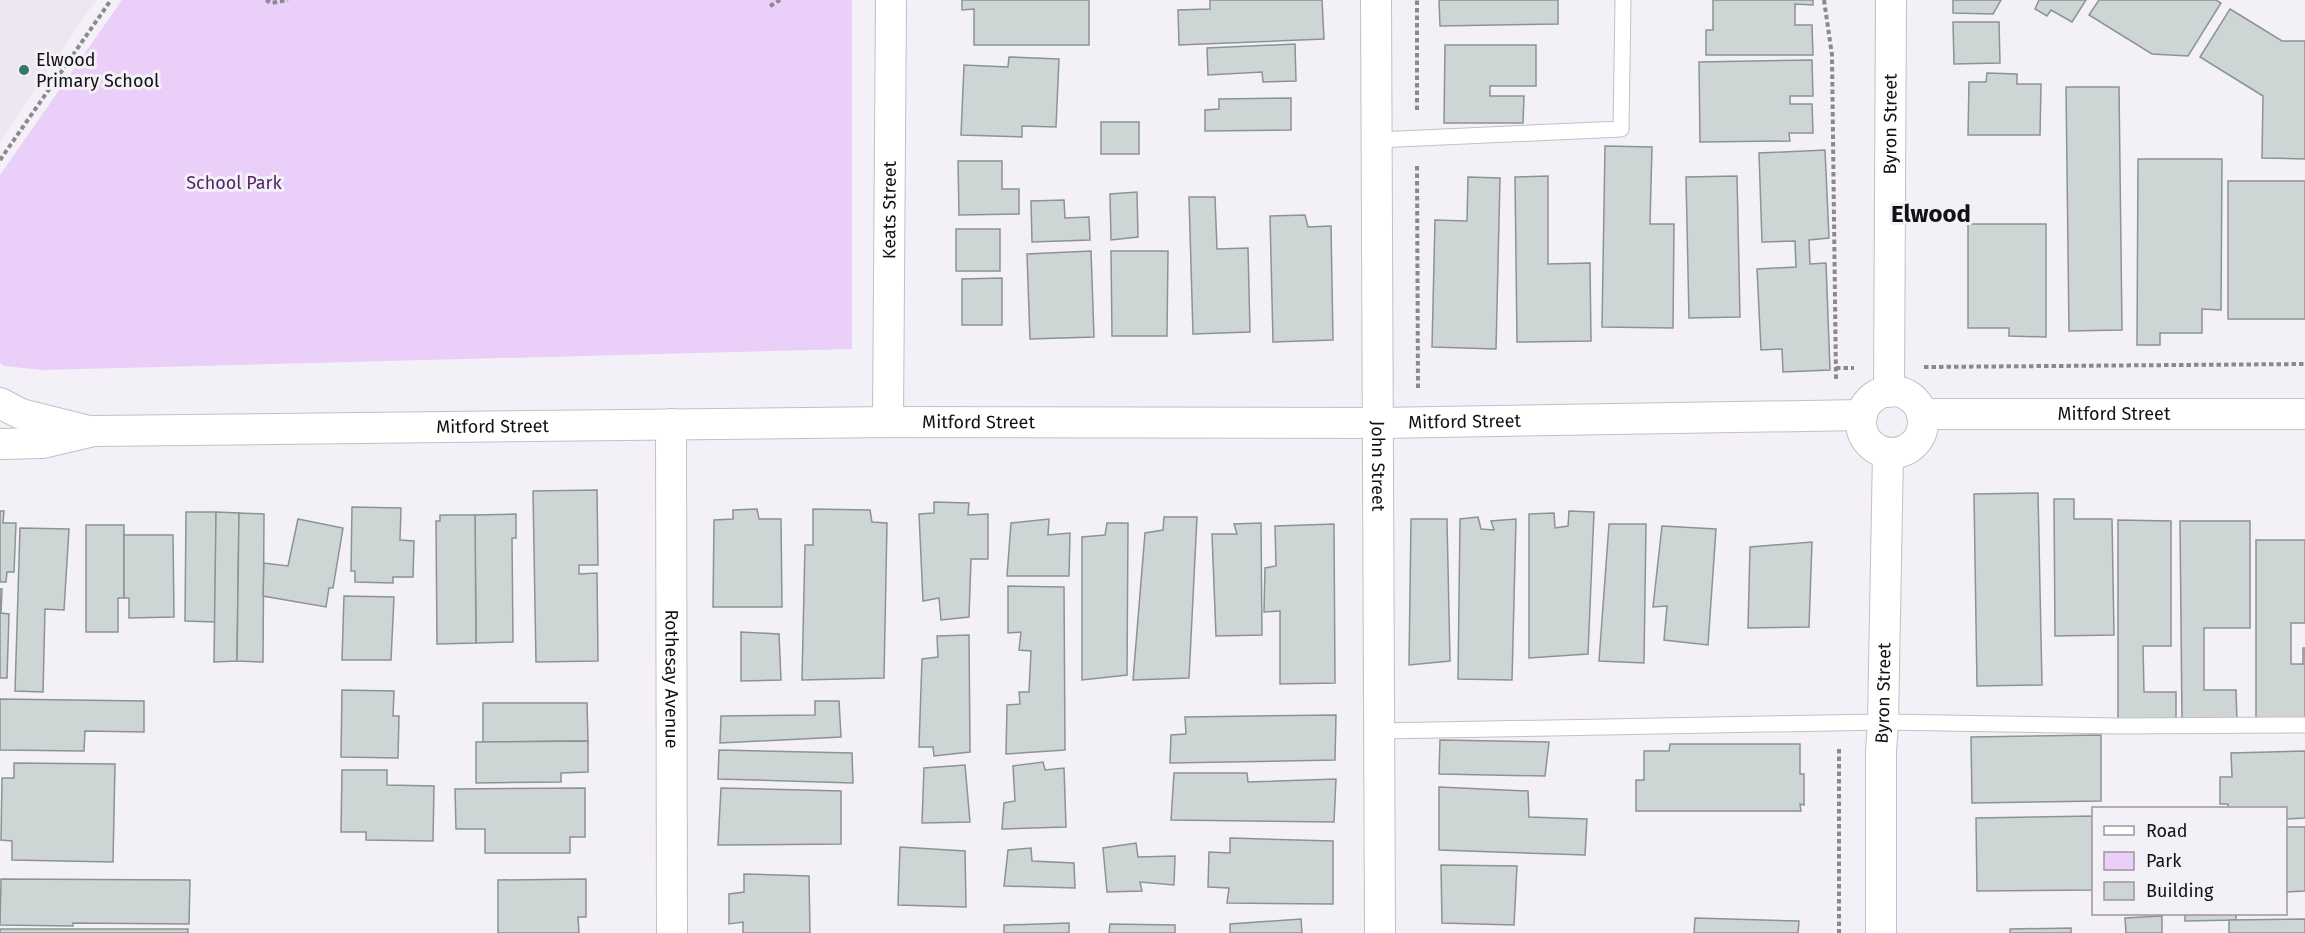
<svg xmlns="http://www.w3.org/2000/svg" width="2305" height="933" font-family="'Fira Sans',sans-serif">
  <style>
    .built { fill: #efe6f4 }
    .green { fill: #eacff8 }
    .building { fill: #cdd6d4; stroke: #8b9492; stroke-width: 1.5 }
    .lines { fill: none; stroke-linecap: round; stroke-linejoin: round }
    .lane-casing { stroke: #c3bfc5; stroke-width: 17 }
    .street-casing { stroke: #c3bfc5; stroke-width: 32 }
    .path { stroke: #8c898e; stroke-width: 4; stroke-dasharray: 4.5 3; stroke-linecap: butt }
    .lane { stroke: #fff; stroke-width: 15 }
    .street { stroke: #fff; stroke-width: 30 }
    .poi-dot { fill: #32786e; stroke: #f4f0f7; stroke-width: 2 }
    .labels { text-anchor: middle; stroke-width: 6; stroke-linejoin: round; paint-order: stroke }
    .poi-label { font-size: 18px; fill: #121113; stroke: #f4f0f7; text-anchor: start }
    .street-label { font-size: 18px; fill: #121113; stroke: #f4f0f7 }
    .park-label { font-size: 18px; fill: #522764; stroke: #f4f0f7 }
    .district-label { font-size: 24px; font-weight: bold; fill: #121113; stroke: #f4f0f7 }
  </style>
  <rect width="100%" height="100%" fill="#f4f0f7"/>
  <!-- built -->
  <polygon class="built" points="0,0 96,0 0,141"/>
  <!-- green -->
  <polygon class="green" points="122,0 852,0 852,349 42,370 4,366 0,363 0,175"/>
  <!-- building -->
  <g class="building">
    <polygon points="962,0 1089,0 1089,45 974,45 974,9 962,10"/>
    <polygon points="1210,0 1322,0 1324,39 1179,45 1178,10 1210,9"/>
    <polygon points="1439,0 1558,0 1558,24 1440,26"/>
    <polygon points="1713,0 1813,0 1813,5 1795,4 1795,25 1812,25 1813,55 1706,55 1706,30 1713,30"/>
    <polygon points="1953,0 2001,0 1993,14 1953,13"/>
    <polygon points="2039,0 2086,0 2072,22 2051,10 2047,16 2035,9"/>
    <polygon points="2099,0 2216,0 2221,3 2188,56 2152,54 2089,15"/>
    <polygon points="2230,9 2282,41 2305,41 2305,159 2262,158 2263,96 2200,57"/>
    <polygon points="1953,22 1999,22 2000,63 1954,64"/>
    <polygon points="1295,44 1296,81 1263,82 1262,72 1208,75 1207,48"/>
    <polygon points="1445,45 1536,45 1536,86 1490,86 1490,96 1524,96 1523,123 1444,123"/>
    <polygon points="1009,57 1059,59 1056,127 1022,126 1022,137 961,135 964,65 1008,67"/>
    <polygon points="1812,60 1813,96 1790,96 1790,104 1812,104 1813,133 1789,133 1790,141 1700,142 1699,62"/>
    <polygon points="1987,73 2017,74 2017,84 2041,84 2040,135 1968,135 1969,82 1986,82"/>
    <polygon points="2066,87 2119,87 2122,330 2069,331"/>
    <polygon points="1291,98 1291,130 1205,131 1205,110 1219,109 1219,99"/>
    <rect x="1101" y="122" width="38" height="32"/>
    <polygon points="1605,146 1652,147 1650,224 1674,224 1673,328 1602,327"/>
    <polygon points="1825,150 1829,238 1809,240 1810,264 1826,263 1830,370 1783,372 1782,349 1761,350 1757,269 1796,267 1795,241 1762,242 1759,153"/>
    <polygon points="2138,159 2222,159 2221,310 2202,309 2202,333 2160,333 2160,345 2137,345"/>
    <polygon points="958,161 1002,161 1002,189 1019,189 1019,214 959,215"/>
    <polygon points="1548,176 1548,264 1590,263 1591,341 1517,342 1515,177"/>
    <polygon points="1737,176 1740,317 1689,318 1686,177"/>
    <polygon points="1468,177 1500,178 1496,349 1432,347 1435,220 1467,221"/>
    <rect x="2228" y="181" width="77" height="138"/>
    <polygon points="1137,192 1138,237 1111,240 1110,194"/>
    <polygon points="1189,197 1215,197 1217,249 1248,248 1250,332 1193,334"/>
    <polygon points="1064,200 1065,218 1089,217 1090,240 1032,242 1031,201"/>
    <polygon points="1305,215 1308,227 1331,226 1333,340 1273,342 1270,216"/>
    <polygon points="1968,224 2046,224 2046,337 2009,336 2009,328 1968,328"/>
    <rect x="956" y="229" width="44" height="42"/>
    <polygon points="1091,251 1094,337 1030,339 1027,254"/>
    <polygon points="1111,251 1168,251 1167,336 1112,336"/>
    <polygon points="1002,278 1002,325 962,325 962,279"/>
    <polygon points="597,490 598,565 579,565 579,574 597,573 598,661 536,662 533,491"/>
    <polygon points="2038,493 2042,685 1977,686 1974,494"/>
    <polygon points="2054,499 2074,499 2074,519 2112,519 2114,635 2055,636"/>
    <polygon points="934,502 969,503 968,515 988,514 988,559 971,559 969,617 941,620 939,598 923,601 919,514 934,513"/>
    <polygon points="352,507 401,508 400,540 414,541 413,577 393,577 393,583 355,582 355,571 351,571"/>
    <polygon points="757,509 759,519 781,519 782,607 713,607 714,520 733,519 733,510"/>
    <polygon points="813,509 870,510 872,522 887,523 884,678 802,680 805,545 813,545"/>
    <polygon points="0,511 4,511 3,523 16,523 14,572 7,572 6,582 0,582"/>
    <polygon points="1569,511 1594,512 1588,654 1529,658 1529,514 1554,513 1555,528 1568,526"/>
    <polygon points="186,512 216,512 215,622 185,621"/>
    <polygon points="216,512 239,513 237,661 214,662"/>
    <polygon points="239,513 264,514 263,662 237,661"/>
    <polygon points="516,514 516,538 512,538 513,642 476,643 475,515"/>
    <polygon points="440,515 475,515 476,643 437,644 436,521 440,521"/>
    <polygon points="1164,517 1197,517 1189,678 1133,680 1145,533 1163,530"/>
    <polygon points="1478,517 1481,529 1494,530 1491,521 1516,519 1512,680 1458,679 1460,519"/>
    <polygon points="298,519 343,528 333,588 329,588 326,607 263,596 264,563 288,566"/>
    <polygon points="1049,519 1048,535 1070,533 1069,576 1007,576 1011,523"/>
    <polygon points="1411,519 1447,519 1450,661 1409,665"/>
    <polygon points="2118,520 2171,521 2171,646 2143,646 2144,692 2176,692 2176,722 2118,722"/>
    <polygon points="2180,521 2250,521 2250,628 2204,628 2204,690 2236,690 2237,722 2182,722"/>
    <polygon points="1107,523 1128,523 1127,675 1082,680 1082,537 1105,535"/>
    <polygon points="1261,523 1262,635 1216,636 1212,534 1237,534 1234,524"/>
    <polygon points="1334,524 1335,683 1280,684 1280,611 1264,612 1265,568 1276,566 1275,526"/>
    <polygon points="1609,524 1646,524 1644,663 1599,661"/>
    <polygon points="86,525 124,525 124,598 118,598 118,632 86,632"/>
    <polygon points="1662,526 1716,529 1708,645 1664,640 1667,606 1653,607"/>
    <polygon points="20,528 69,529 64,610 45,609 43,692 15,691"/>
    <polygon points="124,535 173,535 174,617 129,618 129,598 124,598"/>
    <polygon points="2256,540 2305,540 2305,623 2291,623 2291,664 2303,664 2303,648 2305,648 2305,720 2256,721"/>
    <polygon points="1812,542 1809,627 1748,628 1750,547"/>
    <polygon points="1008,586 1064,587 1065,750 1006,754 1007,705 1020,704 1019,692 1029,692 1031,651 1019,650 1021,632 1008,633"/>
    <polygon points="0,589 2,589 1,613 9,614 7,678 0,678"/>
    <polygon points="344,596 394,597 391,660 342,660"/>
    <polygon points="741,632 779,634 781,680 741,681"/>
    <polygon points="969,635 970,752 934,756 933,747 919,747 922,659 938,657 937,636"/>
    <polygon points="342,690 394,691 393,716 399,716 398,758 341,757"/>
    <polygon points="0,699 144,701 144,732 85,731 84,751 0,750"/>
    <polygon points="815,701 839,701 841,737 720,743 721,716 815,715"/>
    <polygon points="483,703 587,703 588,741 483,742"/>
    <polygon points="1336,715 1335,760 1170,763 1171,735 1186,734 1185,717"/>
    <polygon points="2101,735 2101,801 1972,803 1971,737"/>
    <polygon points="1440,740 1549,742 1545,776 1439,774"/>
    <polygon points="588,741 588,772 561,773 561,782 476,783 476,742"/>
    <polygon points="1670,744 1800,744 1800,774 1804,774 1804,805 1800,804 1801,811 1636,811 1636,780 1644,780 1644,751 1669,751"/>
    <polygon points="719,750 852,753 853,783 718,779"/>
    <polygon points="2305,751 2305,818 2286,819 2286,808 2228,808 2228,804 2220,804 2220,777 2232,777 2231,753"/>
    <polygon points="1043,762 1045,770 1064,768 1066,827 1002,829 1004,803 1015,801 1013,766"/>
    <polygon points="14,763 115,764 113,862 12,860 12,841 1,840 2,778 14,778"/>
    <polygon points="965,765 970,822 922,823 924,768"/>
    <polygon points="342,770 387,770 387,785 434,786 433,841 366,840 366,832 341,832"/>
    <polygon points="1174,773 1247,773 1248,782 1336,779 1334,822 1171,820"/>
    <polygon points="1439,787 1528,791 1529,817 1587,819 1585,855 1439,850"/>
    <polygon points="585,788 585,837 570,837 570,853 485,853 485,829 456,829 455,789"/>
    <polygon points="721,788 841,791 841,844 718,845"/>
    <polygon points="2094,816 2094,890 1977,891 1976,818"/>
    <polygon points="2286,827 2305,827 2305,891 2286,892"/>
    <polygon points="1230,838 1333,841 1333,904 1227,903 1229,888 1208,887 1209,852 1230,853"/>
    <polygon points="1136,843 1138,857 1175,856 1174,885 1140,882 1142,891 1107,892 1103,848"/>
    <polygon points="900,847 965,851 966,907 898,905"/>
    <polygon points="1031,848 1032,861 1074,863 1075,888 1004,886 1008,850"/>
    <polygon points="1441,865 1517,866 1514,925 1442,923"/>
    <polygon points="744,874 809,876 810,933 743,933 743,922 729,924 729,894 744,892"/>
    <polygon points="1,879 190,880 189,924 73,923 73,926 0,925"/>
    <polygon points="586,879 586,917 578,917 579,933 498,933 498,880"/>
    <polygon points="2185,914 2236,914 2236,920 2185,921"/>
    <polygon points="2162,916 2162,933 2126,933 2125,918"/>
    <polygon points="1695,918 1799,921 1798,933 1694,933"/>
    <polygon points="1301,919 1302,933 1230,933 1230,924"/>
    <polygon points="2305,919 2305,933 2229,933 2229,920"/>
    <polygon points="1069,923 1069,933 1004,933 1004,925"/>
    <polygon points="1110,924 1175,925 1175,933 1109,933"/>
    <polygon points="2071,928 2071,933 2010,933 2010,929"/>
    <rect x="0" y="929" width="188" height="4"/>
  </g>
  <g class="lines">
    <!-- lane casing -->
    <g class="lane-casing">
      <g id="lane">
        <polyline points="1377,140 1621,129 1623,0"/>
        <polyline points="1379,731 1883,722 2117,726 2305,725"/>
      </g>
    </g>
    <!-- street casing -->
    <g class="street-casing">
      <g id="street">
        <path id="s1" d="M1376,0L1380,933"/>
        <circle cx="1892" cy="422" r="31"/>
        <path id="s2" d="M1889,392L1891,0"/>
        <polyline points="0,403 21,414 85,430"/>
        <path id="s3" d="M1922,414H2305"/>
        <path id="s4" d="M888,422L891,0"/>
        <path id="s5" d="M671,424L672,933"/>
        <path id="s6" d="M0,444L43,443L94,431L888,422L1378,423L1862,415"/>
        <path id="s7" d="M1881,933V751L1883,722L1888,453"/>
      </g>
    </g>
    <!-- path -->
    <g class="path">
      <polyline points="266,0 271,3 288,0"/>
      <polyline points="1824,0 1832,55 1836,380"/>
      <polyline points="770,6 780,0"/>
      <polyline points="1417,110 1417,0"/>
      <polyline points="0,160 111,0"/>
      <polyline points="1417,166 1418,389"/>
      <polyline points="1924,367 2305,364"/>
      <polyline points="1836,368 1854,368"/>
      <polyline points="1839,749 1839,933"/>
    </g>
    <!-- lane -->
    <use href="#lane" class="lane"/>
    <!-- street -->
    <use href="#street" class="street"/>
  </g>
  <!-- markers -->
  <circle class="poi-dot" cx="24" cy="70" r="6"/>
  <g class="labels">
    <!-- poi labels -->
    <g class="poi-label">
      <text x="36" y="66">Elwood<tspan x="36" dy="21">Primary School</tspan></text>
    </g>
    <!-- street labels -->
    <g class="street-label">
      <text dy="6" stroke="none"><textPath href="#s2" startOffset="268">Byron Street</textPath></text>
      <text dy="6" stroke="none"><textPath href="#s4" startOffset="212">Keats Street</textPath></text>
      <text dy="6" stroke="none"><textPath href="#s3" startOffset="192">Mitford Street</textPath></text>
      <text dy="6" stroke="none"><textPath href="#s6" startOffset="1466">Mitford Street</textPath></text>
      <text dy="6" stroke="none"><textPath href="#s6" startOffset="980">Mitford Street</textPath></text>
      <text dy="6" stroke="none"><textPath href="#s6" startOffset="494">Mitford Street</textPath></text>
      <text dy="6" stroke="none"><textPath href="#s1" startOffset="466">John Street</textPath></text>
      <text dy="6" stroke="none"><textPath href="#s5" startOffset="255">Rothesay Avenue</textPath></text>
      <text dy="6" stroke="none"><textPath href="#s7" startOffset="240">Byron Street</textPath></text>
    </g>
    <!-- park labels -->
    <g class="park-label">
      <text x="234" y="189">School Park</text>
    </g>
    <!-- district labels -->
    <g class="district-label">
      <text x="1931" y="222">Elwood</text>
    </g>
  </g>
  <!-- legend -->
  <rect x="2092" y="807" width="195" height="108" fill="#f4f0f7" stroke="#9a979c" stroke-width="1.5"/>
  <rect x="2104" y="826" width="30" height="9" fill="#ffffff" stroke="#9a979c" stroke-width="1.5"/>
  <text x="2146" y="837" font-size="18" fill="#121113">Road</text>
  <rect x="2104" y="852" width="30" height="18" fill="#eacff8" stroke="#9a979c" stroke-width="1.5"/>
  <text x="2146" y="867" font-size="18" fill="#121113">Park</text>
  <rect x="2104" y="882" width="30" height="18" fill="#cdd6d4" stroke="#9a979c" stroke-width="1.5"/>
  <text x="2146" y="897" font-size="18" fill="#121113">Building</text>
</svg>
